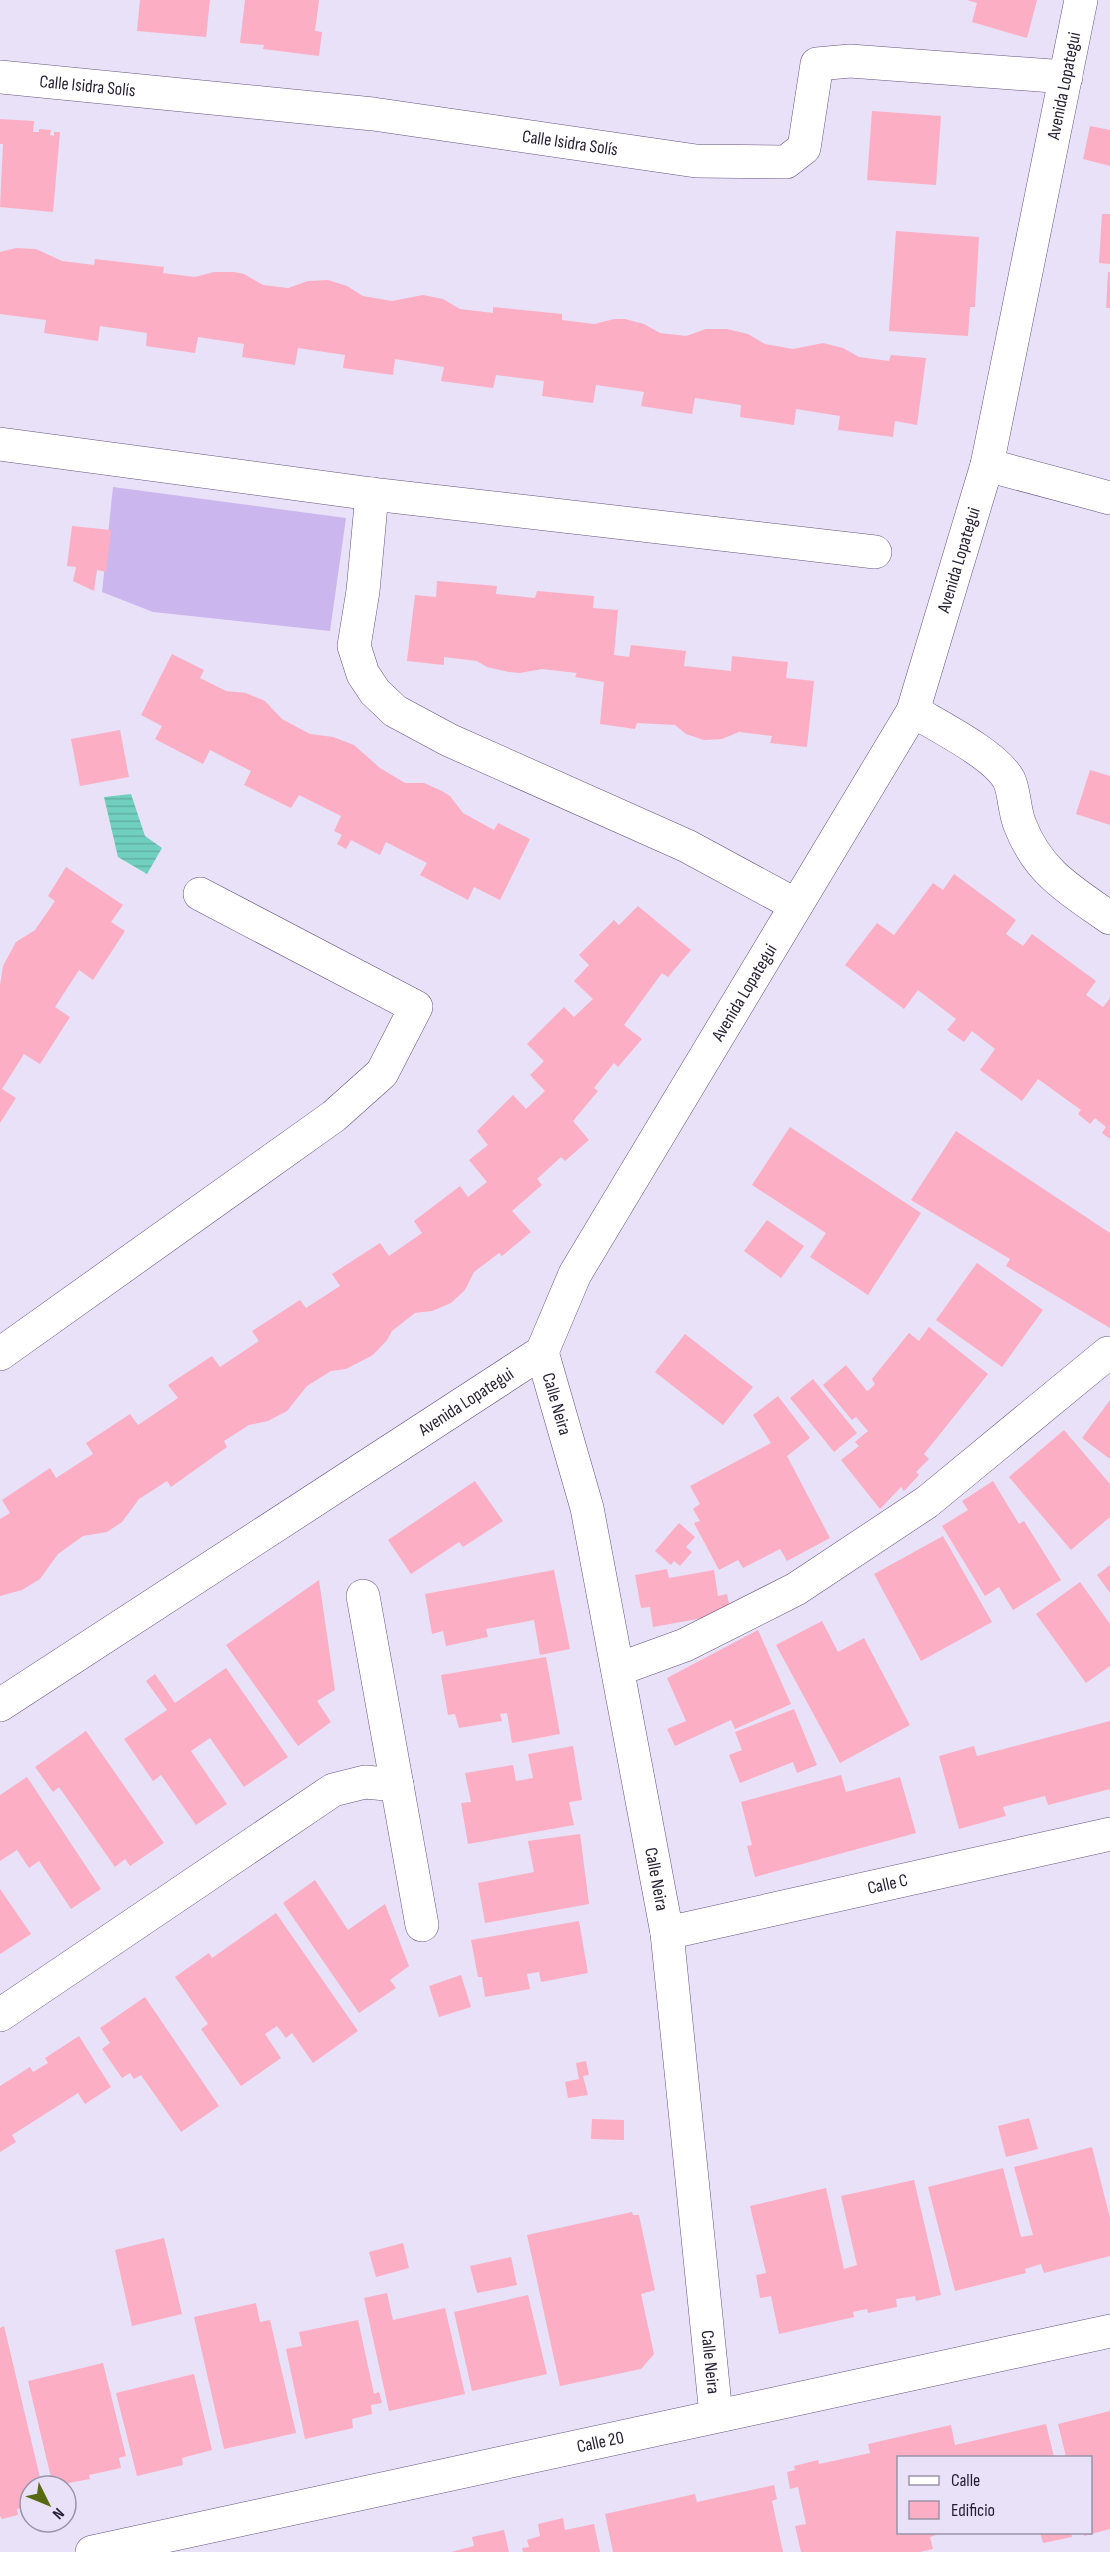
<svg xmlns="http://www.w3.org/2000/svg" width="1110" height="2552" font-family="'Sofia Sans Condensed',sans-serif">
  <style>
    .pitch { fill: #cbb7ee }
    .water { fill: url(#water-rules) }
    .building { fill: #fcaec4 }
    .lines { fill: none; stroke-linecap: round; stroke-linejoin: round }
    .minor-casing { stroke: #655383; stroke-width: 34 }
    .minor { stroke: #fff; stroke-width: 33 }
    .labels { text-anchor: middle; stroke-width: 4.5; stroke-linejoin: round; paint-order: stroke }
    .street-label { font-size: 18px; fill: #251d31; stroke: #e9e1f7 }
  </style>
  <defs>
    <pattern id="water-rules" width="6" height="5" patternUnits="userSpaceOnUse" patternTransform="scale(1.5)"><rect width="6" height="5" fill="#70cfbe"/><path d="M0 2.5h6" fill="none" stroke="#61b1a4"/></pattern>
  </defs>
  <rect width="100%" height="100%" fill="#e9e1f7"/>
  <!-- pitch -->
  <polygon class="pitch" points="113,487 346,518 330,631 153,612 102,592"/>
  <!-- water -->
  <polygon class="water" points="131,794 145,836 162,848 147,874 118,857 104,797"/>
  <!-- building -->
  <g class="building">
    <polygon points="140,0 210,0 206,37 137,31"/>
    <polygon points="245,0 319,0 315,31 322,32 319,56 263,49 264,45 240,43"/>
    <polygon points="967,0 1037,0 1027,38 972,22 977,3"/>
    <polygon points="872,111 941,116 936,185 867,180"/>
    <polygon points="0,119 34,121 33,132 39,132 39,129 51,130 50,135 54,136 54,132 60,132 53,212 0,207 3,144 0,144"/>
    <polygon points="1090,126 1110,130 1110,166 1083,159"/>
    <polygon points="1102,214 1110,214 1110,264 1099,263"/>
    <polygon points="896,231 979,237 975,307 970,307 968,336 889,331"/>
    <polygon points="16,248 36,249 62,261 94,265 95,259 164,267 163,273 195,277 214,272 234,272 244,274 263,285 288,288 308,281 328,280 347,286 363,296 392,301 423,295 443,299 460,309 493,313 493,307 562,314 562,320 594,324 614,319 625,319 644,324 660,333 686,336 706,329 727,329 748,334 765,344 793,349 823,343 843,348 859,357 889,361 891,355 926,358 917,425 895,421 893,437 838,430 840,416 796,409 794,425 740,417 741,405 695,398 692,414 641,406 644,392 596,385 593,403 542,396 544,381 496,375 493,388 441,381 444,367 395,359 393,375 343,368 345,355 298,348 295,365 242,357 244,344 198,337 195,353 146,346 147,333 100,326 98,341 44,333 46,320 0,314 0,252"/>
    <polygon points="1108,272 1110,272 1110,308 1106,308"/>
    <polygon points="72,526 111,530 106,572 97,570 94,591 73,581 76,567 67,566"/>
    <polygon points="437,581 497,586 496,594 535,598 537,591 594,596 593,608 618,610 614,655 629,657 631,645 686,651 684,666 731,671 732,656 788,662 786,678 814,681 807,747 770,743 772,736 739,732 722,739 704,740 686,734 675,725 637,723 635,729 600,724 604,682 575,677 577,673 542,669 520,673 509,672 487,667 477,661 444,657 444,665 407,661 415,595 436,597"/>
    <polygon points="172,654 204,670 200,678 226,691 246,693 265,701 282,719 310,734 333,737 354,745 380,768 405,783 424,783 442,791 450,796 463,813 494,830 498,823 530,839 500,900 474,887 468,900 420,875 427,863 386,842 380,855 351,840 346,849 337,844 342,835 334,831 341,816 299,795 291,808 244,785 251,771 210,750 203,764 155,739 162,726 141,715"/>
    <polygon points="120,730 129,777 80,786 71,739"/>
    <polygon points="1090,770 1110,776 1110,825 1076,814"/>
    <polygon points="66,867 123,905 111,922 125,931 93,980 79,970 55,1007 70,1017 40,1064 24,1054 2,1089 16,1098 0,1123 0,985 3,966 16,942 35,930 55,901 48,896"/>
    <polygon points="954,874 1016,920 1006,934 1023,946 1032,934 1096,981 1086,995 1103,1007 1110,998 1110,1139 1102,1133 1106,1127 1095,1118 1090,1124 1078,1114 1081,1110 1038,1079 1022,1101 980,1070 995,1049 972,1031 964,1042 947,1030 956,1019 918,990 904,1009 845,965 877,923 894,935 933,883 943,890"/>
    <polygon points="638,906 691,950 668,977 662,973 624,1025 642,1039 618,1067 614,1063 594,1088 598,1091 573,1121 589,1140 565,1161 561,1157 537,1179 542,1185 512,1211 531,1232 502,1256 499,1253 474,1272 465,1290 451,1303 432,1311 415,1313 392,1331 387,1340 373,1355 346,1369 331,1371 307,1386 287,1411 268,1421 249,1425 224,1441 227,1447 171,1487 167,1481 139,1499 122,1522 107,1532 83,1536 58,1554 40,1579 22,1590 0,1596 0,1519 10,1513 2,1500 50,1468 56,1478 93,1454 86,1443 130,1414 138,1425 178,1398 168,1385 212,1356 220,1367 259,1341 252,1331 300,1300 306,1308 340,1286 332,1274 380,1243 389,1256 422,1233 414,1221 460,1186 468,1197 487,1182 469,1160 488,1145 477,1131 513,1095 526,1109 545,1091 530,1075 544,1061 527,1044 564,1007 574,1017 593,999 574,981 589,965 579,955 614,920 619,925"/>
    <polygon points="790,1127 921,1213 868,1295 810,1257 826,1233 752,1185"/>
    <polygon points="956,1131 1110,1233 1110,1328 1006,1266 1010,1259 911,1200"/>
    <polygon points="767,1220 804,1246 781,1278 744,1251"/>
    <polygon points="977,1263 1043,1310 1002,1367 936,1320"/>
    <polygon points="929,1327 988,1374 924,1454 929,1459 916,1472 919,1475 904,1491 901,1487 880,1509 841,1460 859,1446 855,1442 868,1431 856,1417 852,1420 823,1385 846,1365 867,1391 869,1390 875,1384 872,1379 909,1333 919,1341"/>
    <polygon points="685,1334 753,1387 723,1425 655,1372"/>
    <polygon points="813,1379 857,1433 834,1452 790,1398"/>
    <polygon points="778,1396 810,1438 787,1456 830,1538 787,1561 780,1549 743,1568 738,1560 719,1570 694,1523 700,1521 693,1509 700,1504 690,1486 771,1443 753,1415"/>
    <polygon points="1110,1400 1110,1459 1082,1438"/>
    <polygon points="1064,1430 1110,1484 1110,1517 1071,1550 1009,1477"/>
    <polygon points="475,1481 503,1521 463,1547 459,1542 411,1574 388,1540"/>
    <polygon points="993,1481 1019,1524 1024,1521 1061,1580 1013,1610 999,1587 985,1596 942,1526 968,1510 962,1501"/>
    <polygon points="679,1523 695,1537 686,1547 692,1552 680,1566 674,1561 671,1565 655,1551"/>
    <polygon points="943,1536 992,1622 921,1661 874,1574"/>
    <polygon points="1110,1565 1110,1593 1097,1575"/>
    <polygon points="667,1569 669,1578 714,1570 718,1596 727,1594 731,1613 653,1627 650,1607 641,1608 635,1575"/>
    <polygon points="554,1570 570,1649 540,1655 534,1620 486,1629 488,1637 446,1646 443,1631 432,1634 425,1594"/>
    <polygon points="319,1580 335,1690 317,1701 331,1722 298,1746 226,1645"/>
    <polygon points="1080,1582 1110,1624 1110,1666 1086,1683 1036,1614"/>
    <polygon points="822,1621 838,1652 864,1638 910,1725 840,1763 776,1645"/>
    <polygon points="758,1630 791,1704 735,1729 731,1720 675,1746 667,1729 686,1721 667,1678"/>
    <polygon points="546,1657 560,1734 512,1743 507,1713 500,1714 502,1721 459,1728 455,1714 448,1715 441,1675"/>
    <polygon points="226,1668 288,1757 244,1787 210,1738 191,1751 227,1804 196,1825 161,1775 153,1781 124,1739 167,1710 146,1681 155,1674 175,1703"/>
    <polygon points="794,1709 817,1765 797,1773 793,1762 740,1783 729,1755 742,1750 735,1732"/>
    <polygon points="1110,1721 1110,1789 1048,1805 1045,1796 1003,1807 1006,1816 959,1829 939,1756 974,1746 977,1756"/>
    <polygon points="86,1731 164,1843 130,1866 125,1859 115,1867 59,1787 53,1792 35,1767"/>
    <polygon points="573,1746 582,1800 569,1802 574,1825 468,1844 461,1803 471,1802 465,1773 513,1765 516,1781 533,1778 528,1754"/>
    <polygon points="841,1775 846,1792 900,1777 916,1833 755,1877 747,1846 752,1845 741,1802"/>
    <polygon points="27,1777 101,1889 71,1909 39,1861 29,1868 17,1850 0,1861 0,1795"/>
    <polygon points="580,1834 589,1904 485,1923 478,1883 534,1872 528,1841"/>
    <polygon points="315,1880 348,1930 385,1904 409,1966 390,1980 396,1988 359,2013 283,1903"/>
    <polygon points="0,1889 31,1934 0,1954"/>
    <polygon points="276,1913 358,2031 313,2063 292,2033 286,2038 277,2026 265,2034 281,2058 241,2086 201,2029 208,2024 175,1977 209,1953 212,1958"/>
    <polygon points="579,1921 588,1973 541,1982 539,1972 527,1974 530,1989 485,1997 482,1977 478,1977 471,1940"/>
    <polygon points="461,1975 471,2007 439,2017 429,1986"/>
    <polygon points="145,1997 219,2106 181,2132 141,2075 134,2079 130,2073 122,2078 102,2049 110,2043 100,2028"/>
    <polygon points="79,2036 111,2087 85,2104 78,2093 12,2135 16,2142 0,2152 0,2086 30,2067 33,2072 48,2063 45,2058"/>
    <polygon points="586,2061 589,2075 583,2076 588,2095 568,2098 565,2082 579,2079 576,2063"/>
    <polygon points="1029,2118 1038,2149 1006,2157 998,2126"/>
    <polygon points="592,2119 624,2120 624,2140 591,2139"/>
    <polygon points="1092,2147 1110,2218 1110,2256 1044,2273 1041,2264 1025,2269 1026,2273 955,2291 928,2187 1003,2168 1021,2237 1033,2235 1014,2167"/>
    <polygon points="914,2180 941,2295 916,2301 915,2296 896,2299 897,2307 868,2313 867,2309 853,2312 854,2317 779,2334 771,2296 760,2298 756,2275 766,2273 750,2206 826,2188 844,2269 857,2265 841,2196"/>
    <polygon points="632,2212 633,2215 639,2215 655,2290 641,2294 654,2354 641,2369 560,2386 527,2235"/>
    <polygon points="164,2238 182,2314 132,2326 115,2250"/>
    <polygon points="403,2243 409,2268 376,2277 369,2252"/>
    <polygon points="511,2257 517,2285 477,2293 470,2266"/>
    <polygon points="387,2293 393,2320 445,2308 465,2394 389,2411 364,2298"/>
    <polygon points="528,2295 547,2374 472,2391 454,2312"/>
    <polygon points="256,2303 260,2322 270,2320 296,2433 224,2449 194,2317"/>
    <polygon points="358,2320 374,2394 379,2392 382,2403 371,2405 372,2414 352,2419 353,2428 305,2439 286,2349 302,2346 299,2332"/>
    <polygon points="4,2326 42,2486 30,2486 30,2505 17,2509 18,2515 2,2519 0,2516 0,2328"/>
    <polygon points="103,2363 126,2456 119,2458 121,2468 89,2475 90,2479 53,2486 28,2381"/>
    <polygon points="194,2374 212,2450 182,2458 183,2465 137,2476 116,2393"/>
    <polygon points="1110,2411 1110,2529 1084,2536 1084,2532 1090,2532 1090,2457 1066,2457 1058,2424"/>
    <polygon points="1046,2424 1054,2457 898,2457 898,2532 945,2532 930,2537 933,2549 920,2552 801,2552 795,2526 806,2524 798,2487 790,2489 787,2472 795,2470 794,2466 818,2460 819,2464 870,2453 868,2444 951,2425 955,2445"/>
    <polygon points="774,2485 777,2499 772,2501 783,2552 613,2552 605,2514 695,2494 697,2502"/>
    <polygon points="563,2518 565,2530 594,2524 600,2552 523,2552 522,2548 529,2547 527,2540 540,2536 538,2524"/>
    <polygon points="504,2530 509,2552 451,2552 474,2546 472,2537"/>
    <polygon points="1040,2532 1071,2532 1072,2537 1043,2543"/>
  </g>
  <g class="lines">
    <!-- minor casing -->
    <g class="minor-casing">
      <g id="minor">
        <path id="s1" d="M0,77L373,114L696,161L786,162L804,148L817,64L850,61L1066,77"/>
        <polyline points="0,444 372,494 875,552"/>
        <polyline points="987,465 1110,498"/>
        <polyline points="372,494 363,591 354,646 363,674 375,692 395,711 449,740 687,846 796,905"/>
        <path d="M913,711C938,726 996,755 1009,780C1015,793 1014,811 1020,825C1038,872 1070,890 1110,918"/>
        <path id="s2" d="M542,1352L587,1508L667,1933L716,2415"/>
        <polyline points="0,1354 334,1116 382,1073 416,1007 200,894"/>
        <polyline points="363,1596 422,1925"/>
        <polyline points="619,1669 685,1645 796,1589 927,1502 1108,1353"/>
        <path id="s3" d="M0,1705L542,1352L575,1274L913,711L987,465L1081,0"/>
        <path id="s4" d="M667,1933L1110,1834"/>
        <polyline points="0,2015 333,1790 365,1782 397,1785"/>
        <path id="s5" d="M92,2552L1110,2331"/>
      </g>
    </g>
    <!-- minor -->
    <use href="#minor" class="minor"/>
  </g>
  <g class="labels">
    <!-- street labels -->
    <g class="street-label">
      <text dy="6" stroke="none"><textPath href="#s1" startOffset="88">Calle Isidra Solís</textPath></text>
      <text dy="6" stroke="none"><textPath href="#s3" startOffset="2032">Avenida Lopategui</textPath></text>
      <text dy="6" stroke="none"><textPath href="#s1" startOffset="574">Calle Isidra Solís</textPath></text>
      <text dy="6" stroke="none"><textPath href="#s3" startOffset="1546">Avenida Lopategui</textPath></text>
      <text dy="6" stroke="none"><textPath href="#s3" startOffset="1060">Avenida Lopategui</textPath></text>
      <text dy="6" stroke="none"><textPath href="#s3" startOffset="556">Avenida Lopategui</textPath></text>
      <text dy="6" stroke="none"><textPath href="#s2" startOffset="54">Calle Neira</textPath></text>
      <text dy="6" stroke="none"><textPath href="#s2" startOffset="540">Calle Neira</textPath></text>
      <text dy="6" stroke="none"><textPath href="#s4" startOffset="226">Calle C</textPath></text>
      <text dy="6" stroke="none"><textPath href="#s2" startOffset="1026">Calle Neira</textPath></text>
      <text dy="6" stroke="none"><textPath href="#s5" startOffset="520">Calle 20</textPath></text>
    </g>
  </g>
  <!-- legend -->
  <rect x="897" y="2456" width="195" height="78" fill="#e9e1f7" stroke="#9b93a8" stroke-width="1.5"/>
  <rect x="909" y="2476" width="30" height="9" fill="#ffffff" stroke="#9b93a8" stroke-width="1.5"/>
  <text x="951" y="2486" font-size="18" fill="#251d31">Calle</text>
  <rect x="909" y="2501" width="30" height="18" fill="#fcaec4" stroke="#9b93a8" stroke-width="1.5"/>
  <text x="951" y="2516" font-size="18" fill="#251d31">Edificio</text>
  <!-- north arrow -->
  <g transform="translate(48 2504) rotate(133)"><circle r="28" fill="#e9e1f7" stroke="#9b93a8" stroke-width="1.5"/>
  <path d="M0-4.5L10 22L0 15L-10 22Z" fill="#576913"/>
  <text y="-9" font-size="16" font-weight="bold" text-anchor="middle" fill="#251d31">N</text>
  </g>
</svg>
